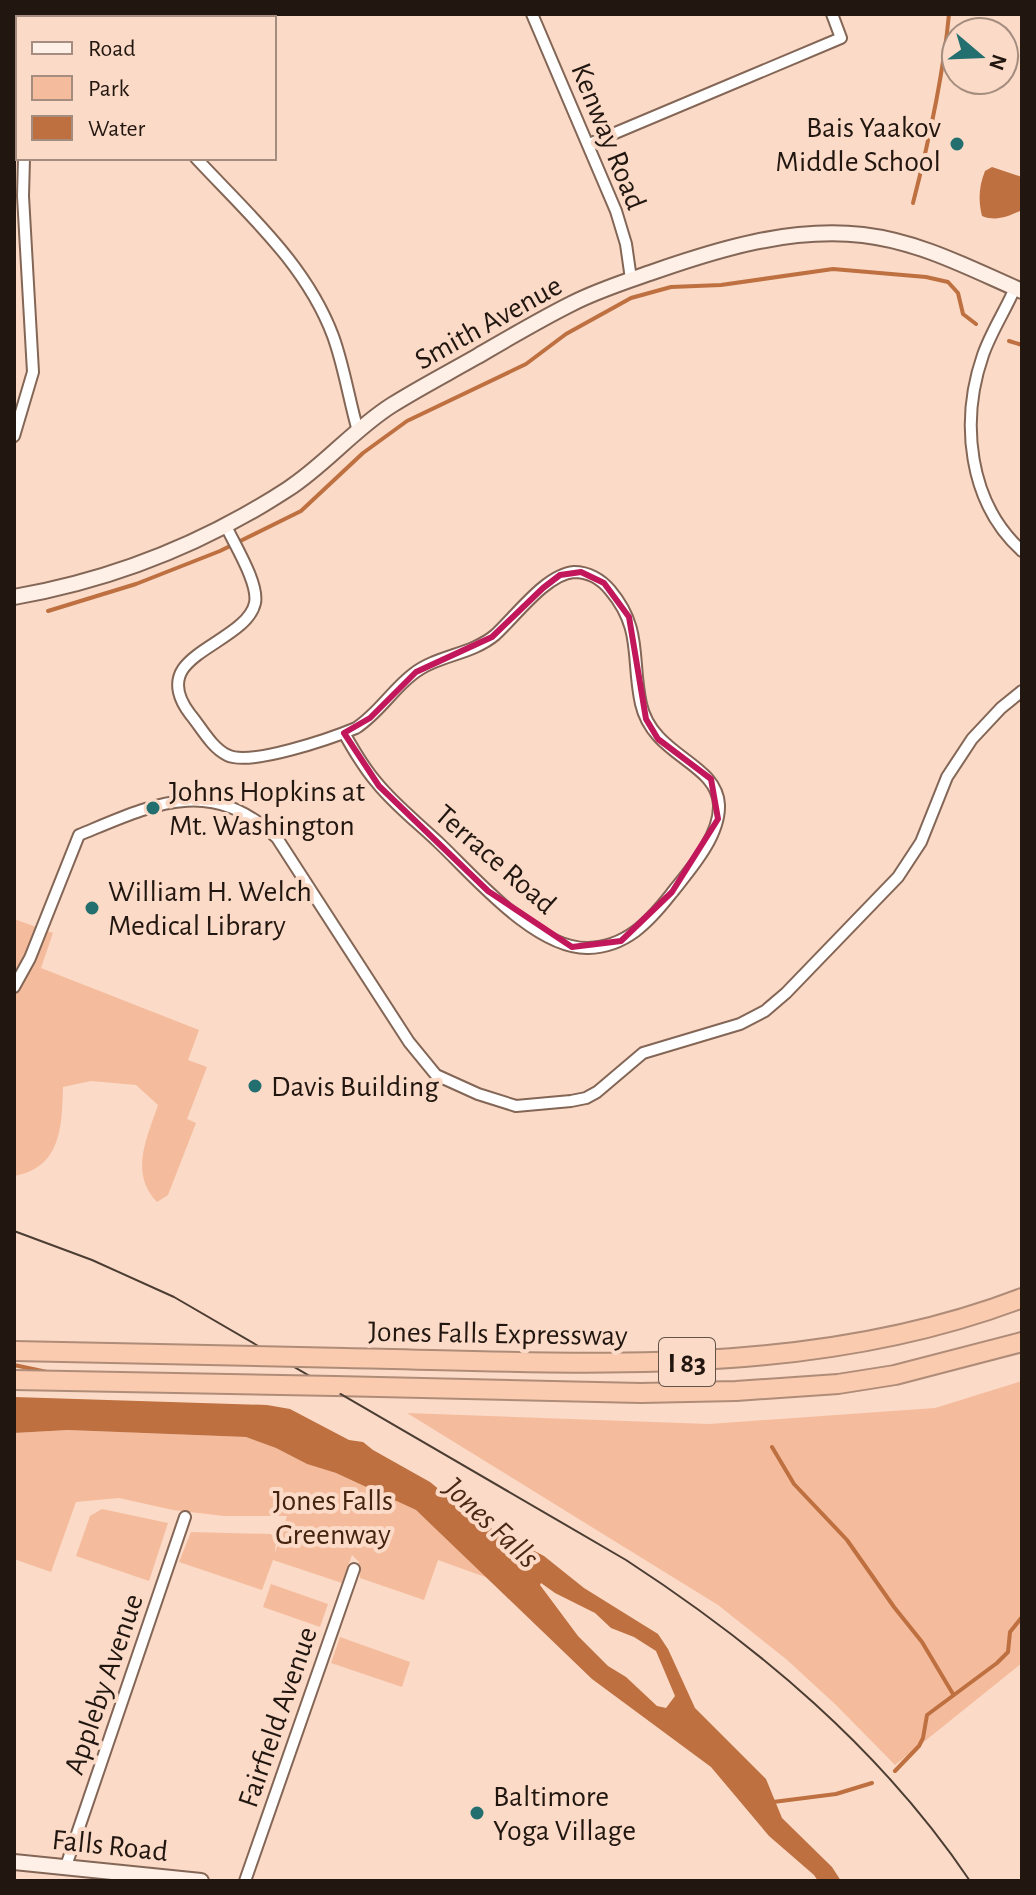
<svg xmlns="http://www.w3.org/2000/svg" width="1036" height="1895" font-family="'Alegreya Sans',sans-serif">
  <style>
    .green { fill: #f4bc9d }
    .water { fill: #be7040; fill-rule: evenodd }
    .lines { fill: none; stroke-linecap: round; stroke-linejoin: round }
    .stream { stroke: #be7040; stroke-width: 4 }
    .minor-casing { stroke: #836656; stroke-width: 14 }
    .secondary-casing { stroke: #836656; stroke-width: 18 }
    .motorway-casing { stroke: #af8c78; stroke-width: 22 }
    .minor { stroke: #fff; stroke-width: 10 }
    .secondary { stroke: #feefe7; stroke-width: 14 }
    .motorway { stroke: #fbcbb0; stroke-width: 18 }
    .tram { stroke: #4c3d33; stroke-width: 2 }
    .motorway-bridge-casing { stroke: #af8c78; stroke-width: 22; stroke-linecap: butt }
    .motorway-bridge { stroke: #fbcbb0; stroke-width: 18 }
    .marked { fill: none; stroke: #c2185b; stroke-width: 6; stroke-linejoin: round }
    .poi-dot { fill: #236f6f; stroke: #fbdac7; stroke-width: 3 }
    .labels { text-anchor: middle; stroke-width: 8; stroke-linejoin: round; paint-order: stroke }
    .shield { fill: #fbdac7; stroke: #635247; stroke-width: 2 }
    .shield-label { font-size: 28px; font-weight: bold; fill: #221710 }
    .poi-label { font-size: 30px; fill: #221710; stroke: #fbdac7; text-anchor: start }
    .street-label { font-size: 30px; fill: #221710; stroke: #fbdac7 }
    .park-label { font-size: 30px; fill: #44230f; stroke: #fbdac7 }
    .water-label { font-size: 32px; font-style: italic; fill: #4b2915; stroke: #fbdac7 }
  </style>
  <rect width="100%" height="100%" fill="#fbdac7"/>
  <!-- green -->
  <g class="green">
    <path d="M14,919L53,933L41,968L199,1030L188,1060L207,1067L187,1119L196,1123L168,1195L157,1202C129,1173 147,1138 158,1105L136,1085L91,1081L63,1087C62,1127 61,1168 14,1176Z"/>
    <polygon points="1022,1381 1022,1663 895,1765 836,1705 786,1659 718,1605 407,1413 709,1424 935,1408"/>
    <polygon points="68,1430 246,1437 276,1448 307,1464 336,1473 416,1510 488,1578 438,1560 424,1600 360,1578 359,1562 352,1555 342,1583 273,1560 262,1590 179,1562 191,1532 271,1534 276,1541 275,1553 287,1516 224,1516 173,1510 119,1498 76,1502 51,1572 14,1559 14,1433"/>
    <polygon points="102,1509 168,1523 149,1581 76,1556 90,1516"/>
    <polygon points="271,1584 328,1604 320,1627 263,1607"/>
    <polygon points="340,1637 410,1662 402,1687 331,1663"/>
  </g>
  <!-- water -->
  <g class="water">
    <path d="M992,167L1022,177V210C1009,216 997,222 982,216C978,200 979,186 985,171Z"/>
    <path d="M14,1397L267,1405L290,1409L349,1440L363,1442L373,1450L430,1482L479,1522L544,1556L584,1588L658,1634L668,1649L695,1708L766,1779L782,1818L832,1867L841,1881H818L814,1875L769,1836L711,1767L592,1679L416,1510L336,1473L307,1464L276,1448L246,1437L68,1430L14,1433ZM541,1583L555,1593L595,1613L611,1628L634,1637L656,1651L675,1696L666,1708L657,1706L626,1677L608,1666L578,1636L540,1585Z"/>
  </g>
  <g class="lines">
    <!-- stream -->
    <g class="stream">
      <path d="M913,203C929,141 943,78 949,14"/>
      <polyline points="1009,341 1022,345"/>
      <polyline points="48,611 136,584 220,551 301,511 363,453 407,421 526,364 566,334 631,298 671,287 721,285 833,269 926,277 948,282 958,293 963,314 976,324"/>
      <polyline points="14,1365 47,1372"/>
      <polyline points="772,1447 794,1484 847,1540 894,1607 922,1642 953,1694"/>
      <polyline points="895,1771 919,1746 923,1738 927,1715 997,1663 1008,1652 1010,1632 1022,1617"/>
      <polyline points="773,1802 836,1794 872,1783"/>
    </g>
    <!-- minor casing -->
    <g class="minor-casing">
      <g id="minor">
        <polyline points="532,14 616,211 626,244 631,279"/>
        <polyline points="172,18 178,14"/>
        <polyline points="589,144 841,38 832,14"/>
        <path d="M196,158C247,213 306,264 333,336C344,366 349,400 358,431"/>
        <path d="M1015,288C1005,311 991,332 983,355C960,421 968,502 1022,551"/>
        <polyline points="14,436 33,372 23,196 24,158"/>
        <path d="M225,524C234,544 259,583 255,603C249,631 199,646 183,669C173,684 180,701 190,714C201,727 211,747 227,755C249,767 332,738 356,728C379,713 392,690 413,674C437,655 471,655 495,635C515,617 546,574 574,572C588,572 601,579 610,590C643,629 631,659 641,704C653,757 717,762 719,805C720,837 689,871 671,894C649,922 626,947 588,948C535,949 474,876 438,842C418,823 395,805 377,783C364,768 354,751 344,733"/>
        <path d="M14,987L30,958L79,835C152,805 210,774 277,838L409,1042L436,1075L478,1094L516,1106L571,1101L586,1098L597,1092L643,1053L740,1024L765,1011L786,993L898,877L921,842L947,777L972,739L1001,708L1022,691"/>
        <polyline points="66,1866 185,1517"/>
        <polyline points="245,1881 354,1569"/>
      </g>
    </g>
    <!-- secondary casing -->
    <g class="secondary-casing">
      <g id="secondary">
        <path d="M14,597C112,580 205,543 288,489C325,465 354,429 392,405C419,388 448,373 476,357C507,339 539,320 571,304C596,291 624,282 650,273C718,249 790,227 863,235C921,242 969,268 1022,291"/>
        <polyline points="14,1862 201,1881"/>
      </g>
    </g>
    <!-- motorway casing -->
    <g class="motorway-casing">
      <g id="motorway">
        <path d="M345,1358C571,1362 806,1381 1022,1298"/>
        <polyline points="335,1386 641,1393 736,1391 838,1384 895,1375 1022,1342"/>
      </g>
    </g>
    <!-- minor -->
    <use href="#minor" class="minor"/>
    <!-- secondary -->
    <use href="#secondary" class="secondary"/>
    <!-- motorway -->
    <use href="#motorway" class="motorway"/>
    <!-- tram -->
    <path class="tram" d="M14,1231L92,1260L174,1297L626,1560C758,1646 881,1749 970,1881"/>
    <!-- motorway-bridge casing -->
    <g class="motorway-bridge-casing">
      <g id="motorway-bridge">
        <polyline points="14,1351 345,1358"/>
        <polyline points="14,1380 335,1386"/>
      </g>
    </g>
    <!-- motorway-bridge -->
    <use href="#motorway-bridge" class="motorway-bridge"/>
  </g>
  <!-- marked area -->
  <path class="marked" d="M581,572L604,583L629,617L646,719L658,739L711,779L718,819L672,892L621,941L572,947L488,891L379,786L344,733L370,718L416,672L492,637L543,588L560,575Z"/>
  <!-- markers -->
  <g class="poi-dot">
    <circle cx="957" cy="144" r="8"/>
    <circle cx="153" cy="808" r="8"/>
    <circle cx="92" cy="908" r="8"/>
    <circle cx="255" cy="1086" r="8"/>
    <circle cx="477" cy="1813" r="8"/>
  </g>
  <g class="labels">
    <!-- shield labels -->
    <rect class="shield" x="659" y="1338" width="56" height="48" rx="6"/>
    <g class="shield-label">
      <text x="687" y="1372">I 83</text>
    </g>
    <!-- poi labels -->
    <g class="poi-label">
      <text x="941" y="137" text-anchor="end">Bais Yaakov<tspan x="941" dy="34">Middle School</tspan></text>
      <text x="169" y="801">Johns Hopkins at<tspan x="169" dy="34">Mt. Washington</tspan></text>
      <text x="108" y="901">William H. Welch<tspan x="108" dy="34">Medical Library</tspan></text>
      <text x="271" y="1096">Davis Building</text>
      <text x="493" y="1806">Baltimore<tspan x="493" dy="34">Yoga Village</tspan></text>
    </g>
    <!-- street labels -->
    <g class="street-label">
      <text transform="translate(609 136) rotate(68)" y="10">Kenway Road</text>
      <text transform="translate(488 322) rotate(-29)" y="10">Smith Avenue</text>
      <text transform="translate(496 859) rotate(41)" y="10">Terrace Road</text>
      <text transform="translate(498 1333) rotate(1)" y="10">Jones Falls Expressway</text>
      <text transform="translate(103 1684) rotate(-71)" y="10">Appleby Avenue</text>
      <text transform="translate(277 1717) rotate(-71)" y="10">Fairfield Avenue</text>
      <text transform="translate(110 1845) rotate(6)" y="10">Falls Road</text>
    </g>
    <!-- park labels -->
    <g class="park-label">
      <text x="333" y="1510">Jones Falls<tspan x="333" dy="34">Greenway</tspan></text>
    </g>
    <!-- water labels -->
    <g class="water-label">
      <text transform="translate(492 1522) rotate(43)" y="11">Jones Falls</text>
    </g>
  </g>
  <!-- border -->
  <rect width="1036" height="1895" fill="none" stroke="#221710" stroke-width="32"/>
  <!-- legend -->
  <rect x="16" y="16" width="260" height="144" fill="#fbdac7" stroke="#a48c7e" stroke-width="2"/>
  <rect x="32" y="42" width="40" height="12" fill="#feefe7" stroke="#a48c7e" stroke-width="2"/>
  <text x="88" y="56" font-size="24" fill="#221710">Road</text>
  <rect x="32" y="76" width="40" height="24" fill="#f4bc9d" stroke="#a48c7e" stroke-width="2"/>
  <text x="88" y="96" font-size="24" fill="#221710">Park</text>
  <rect x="32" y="116" width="40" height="24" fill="#be7040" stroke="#a48c7e" stroke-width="2"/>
  <text x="88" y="136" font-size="24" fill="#221710">Water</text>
  <!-- north arrow -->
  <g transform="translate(980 56) rotate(109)"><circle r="38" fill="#fbdac7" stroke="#a48c7e" stroke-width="2"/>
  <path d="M0-6L14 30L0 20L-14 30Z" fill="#236f6f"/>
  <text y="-12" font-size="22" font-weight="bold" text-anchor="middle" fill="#221710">N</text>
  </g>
</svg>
